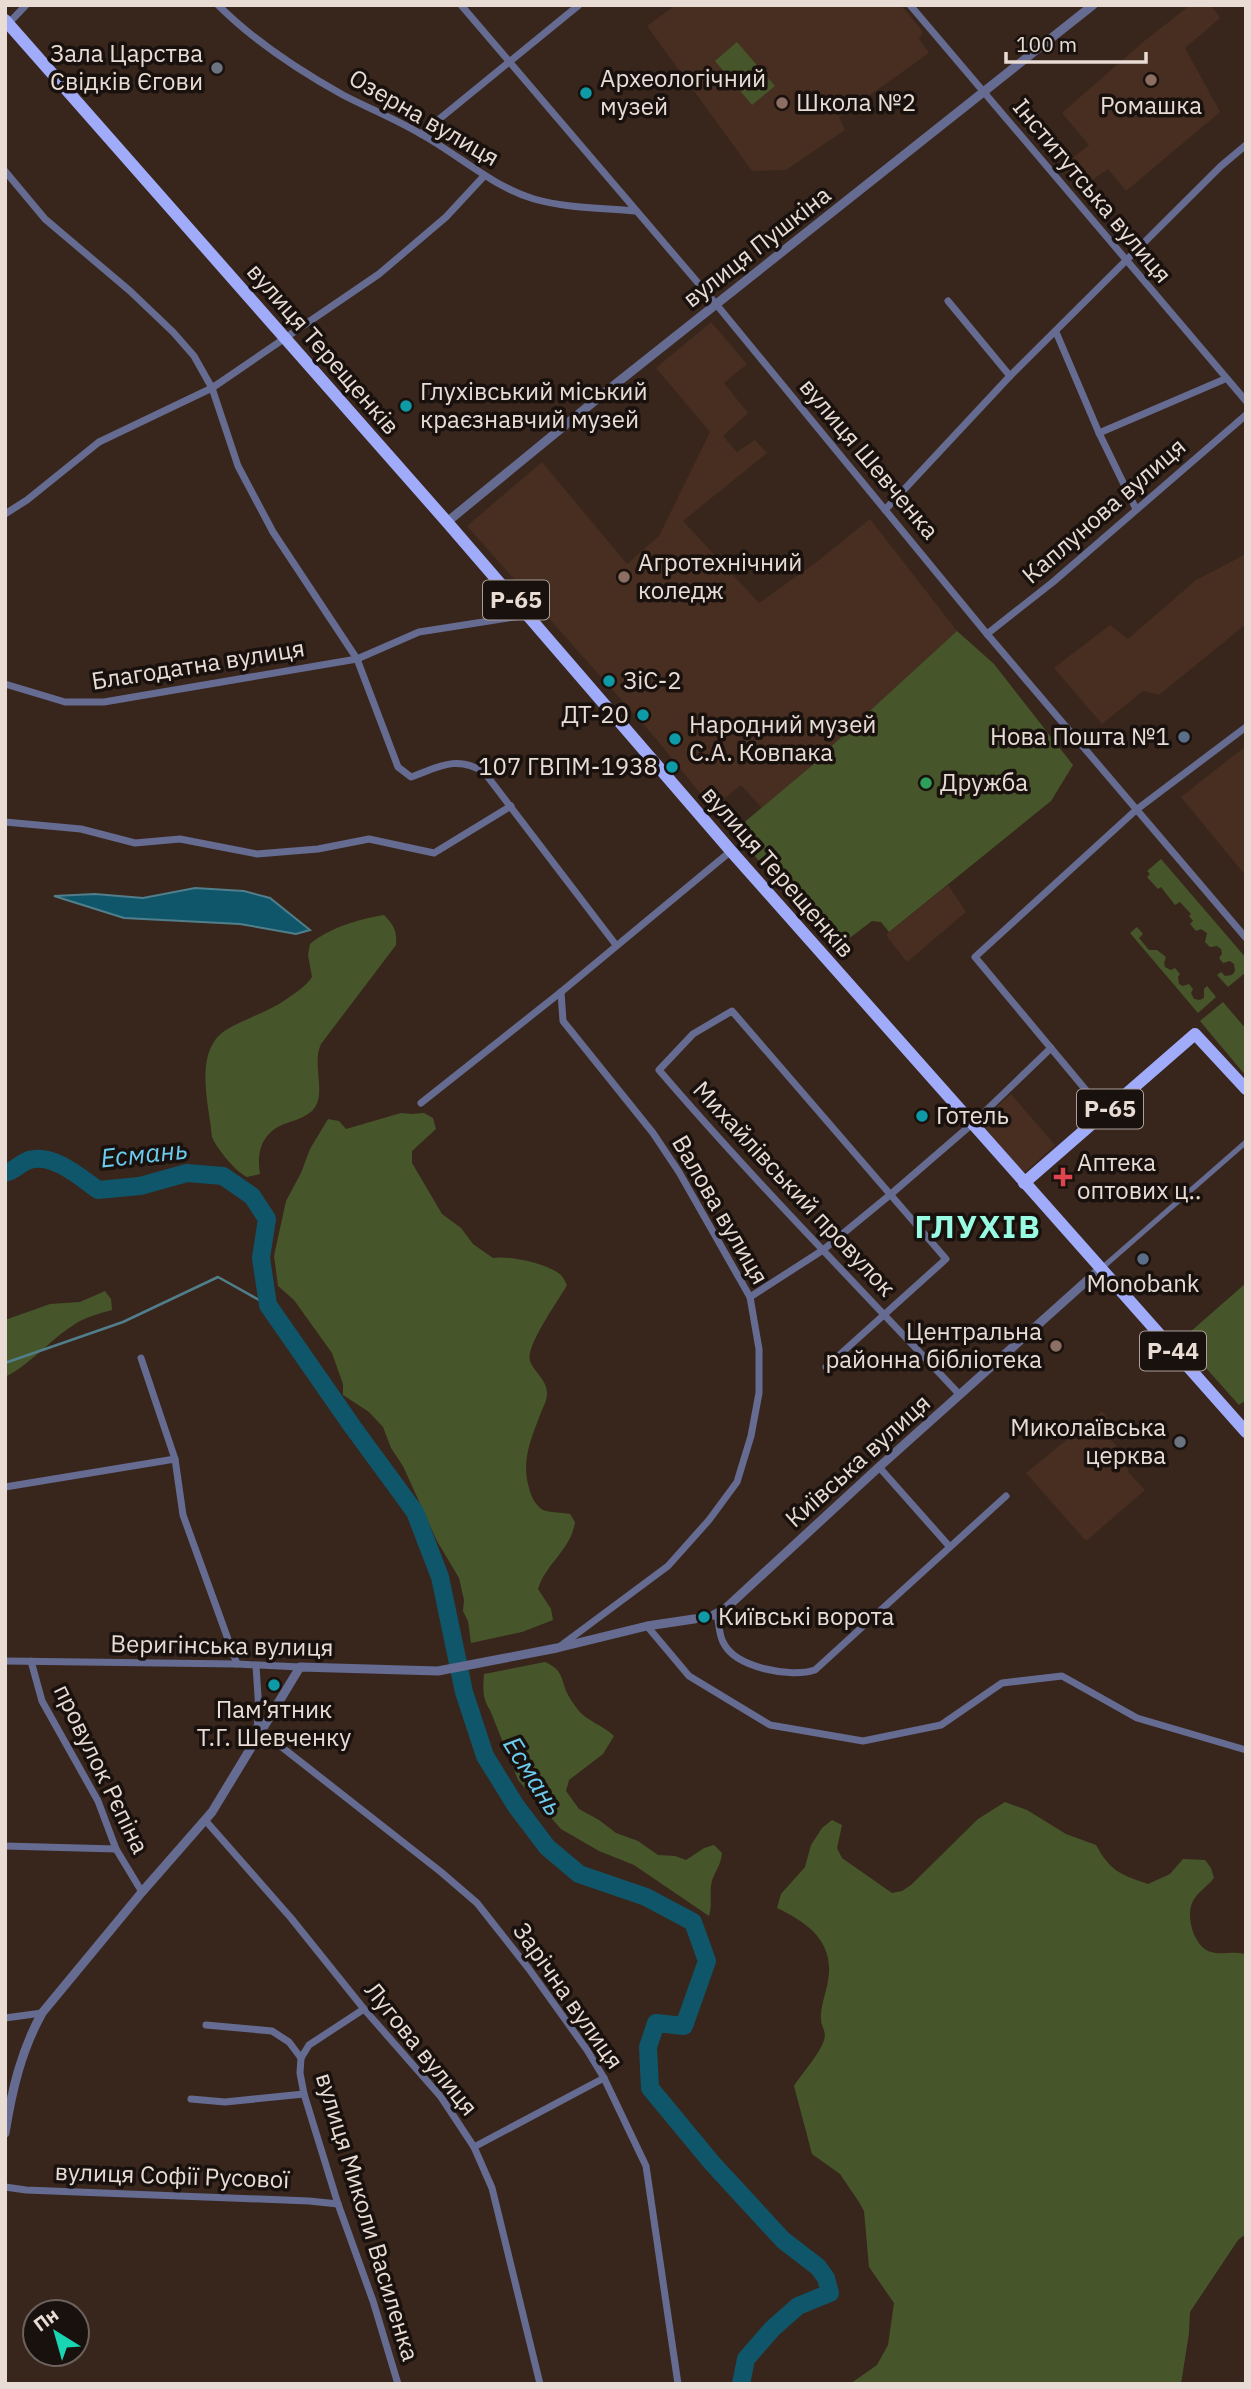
<svg xmlns="http://www.w3.org/2000/svg" width="1251" height="2389" font-family="'IBM Plex Sans',sans-serif">
  <style>
    .built { fill: #472e21 }
    .green { fill: #46562a }
    .water { fill: #10566b; stroke: #517e8b; stroke-width: 2 }
    .lines { fill: none; stroke-linecap: round; stroke-linejoin: round }
    .stream { stroke: #517e8b; stroke-width: 2.5 }
    .river { stroke: #10566b; stroke-width: 18 }
    .tertiary-tunnel { stroke: #524138; stroke-width: 9; stroke-dasharray: 9 4.5; stroke-linecap: butt }
    .pedestrian { stroke: #656b91; stroke-width: 5 }
    .minor { stroke: #656b91; stroke-width: 7 }
    .tertiary { stroke: #656b91; stroke-width: 9 }
    .primary { stroke: #a0abf9; stroke-width: 12 }
    .worship-dot { fill: #6b7280; stroke: #19110d; stroke-width: 2.5 }
    .education-dot { fill: #8d6e63; stroke: #19110d; stroke-width: 2.5 }
    .culture-dot { fill: #0f9aa8; stroke: #19110d; stroke-width: 2.5 }
    .service-dot { fill: #5c6f8a; stroke: #19110d; stroke-width: 2.5 }
    .leisure-dot { fill: #2e9e5b; stroke: #19110d; stroke-width: 2.5 }
    .health-dot { fill: #e0444e; stroke: #19110d; stroke-width: 2.5 }
    .labels { text-anchor: middle; stroke-width: 7; stroke-linejoin: round; paint-order: stroke }
    .shield { fill: #19110d; stroke: #aa9f99; stroke-width: 2 }
    .shield-label { font-size: 23px; font-weight: bold; fill: #e8dcd5 }
    .poi-label { font-size: 24px; fill: #e8dcd5; stroke: #19110d; text-anchor: start }
    .street-label { font-size: 24px; fill: #e8dcd5; stroke: #19110d }
    .water-label { font-size: 26px; font-style: italic; fill: #6cccef; stroke: #19110d }
    .district-label { font-size: 32px; font-weight: bold; letter-spacing: 2px; fill: #99fbe1; stroke: #19110d }
  </style>
  <rect width="100%" height="100%" fill="#38261c"/>
  <!-- built -->
  <g class="built">
    <polygon points="676,5 901,5 923,32 919,39 929,53 839,117 845,130 786,170 752,171 647,26"/>
    <polygon points="1190,5 1211,5 1220,18 1185,48 1220,112 1126,191 1108,169 1079,189 1061,167 1089,145 1062,113 1142,43"/>
    <polygon points="711,322 747,364 724,383 748,413 723,436 737,452 755,440 767,453 683,521 759,603 814,564 870,519 957,631 826,751 827,753 762,808 741,785 712,808 657,740 467,526 542,462 627,564 659,536 710,432 656,368"/>
    <polygon points="1246,554 1246,624 1159,695 1143,691 1102,724 1054,668 1110,625 1128,639 1196,580"/>
    <polygon points="1246,746 1246,876 1181,797"/>
    <polygon points="948,885 966,912 907,962 886,935"/>
    <polygon points="1011,1094 1055,1145 1024,1173 980,1122"/>
    <polygon points="1102,1411 1108,1419 1100,1426 1129,1462 1128,1472 1145,1490 1086,1541 1026,1473"/>
  </g>
  <!-- green -->
  <g class="green">
    <polygon points="737,42 775,86 752,105 715,61"/>
    <polygon points="957,631 994,664 1073,765 1051,801 889,932 881,922 872,921 835,949 754,855 758,851 744,832 738,836 734,831 827,753 826,751"/>
    <polygon points="1161,859 1246,958 1246,972 1228,987 1217,975 1221,972 1225,976 1232,975 1235,971 1234,964 1230,961 1223,963 1219,958 1222,954 1221,949 1217,946 1210,947 1205,942 1207,933 1201,929 1196,931 1190,924 1193,921 1189,916 1191,914 1180,902 1175,905 1161,887 1158,889 1147,877 1150,874 1147,871"/>
    <path d="M384,915C394,925 397,931 396,945L321,1044C311,1065 328,1095 312,1111C305,1117 296,1120 287,1123C263,1131 256,1150 260,1174L247,1177C236,1172 217,1149 212,1137C211,1132 211,1126 210,1121C206,1093 197,1048 226,1030C246,1018 269,1012 288,998C298,991 306,986 312,977L308,955L310,944C329,928 359,919 384,915Z"/>
    <polygon points="1137,927 1143,934 1139,938 1149,950 1157,950 1166,957 1164,963 1165,967 1171,970 1175,968 1180,974 1178,977 1179,984 1183,986 1189,984 1193,989 1191,993 1194,999 1200,1000 1204,998 1204,989 1207,986 1216,997 1198,1013 1130,933"/>
    <polygon points="1223,1002 1246,1029 1246,1076 1200,1021"/>
    <path d="M401,1113L412,1114L424,1113L433,1118L436,1129L412,1151V1163L442,1214L461,1228L473,1244L493,1258C508,1255 549,1264 561,1275C563,1277 566,1283 567,1285C559,1300 525,1346 530,1361C534,1372 548,1381 547,1394C547,1401 542,1409 540,1415C531,1439 521,1461 529,1488C531,1496 535,1505 543,1510C550,1513 562,1512 570,1514L575,1522C571,1550 546,1563 538,1589L551,1609L553,1620L522,1632L471,1643L468,1621L463,1611L464,1600L459,1578L437,1541L403,1466L391,1448L383,1427L369,1412L343,1395V1384L332,1353L294,1300L278,1286L274,1256L286,1201L301,1173L310,1149L328,1119L339,1121L346,1129Z"/>
    <polygon points="1246,1283 1246,1400 1239,1405 1181,1340"/>
    <path d="M105,1291L111,1299L112,1310C101,1313 90,1316 80,1321C53,1336 33,1363 5,1377V1320L50,1304L80,1302Z"/>
    <path d="M545,1662C561,1669 561,1676 566,1691C569,1698 574,1704 578,1710C588,1722 603,1725 614,1736L603,1754L569,1780L566,1791L579,1809L599,1820L616,1833L638,1841L658,1855L675,1856L686,1860L704,1848L714,1845L722,1853C721,1867 712,1874 711,1886C710,1897 712,1905 709,1916L634,1865L599,1851L561,1829L518,1780L490,1710C482,1698 483,1688 484,1674Z"/>
    <path d="M1005,1802L1027,1810L1066,1834L1096,1845C1110,1871 1121,1875 1148,1884L1170,1874L1183,1859L1205,1860L1211,1868L1214,1878C1207,1887 1196,1893 1192,1903C1186,1918 1194,1947 1211,1952C1220,1955 1232,1951 1244,1954L1246,1958V2234L1238,2240L1190,2312L1189,2333L1181,2384H850L877,2365L888,2345L894,2303L869,2267L864,2211L859,2202L840,2174L812,2154L794,2086C802,2073 820,2054 824,2040C827,2031 821,2027 821,2019C820,2008 826,1993 828,1981C835,1943 809,1923 777,1908L781,1894L805,1867L811,1845L822,1828L832,1820L842,1825L837,1848L842,1858L892,1893L902,1891L911,1885L978,1819Z"/>
  </g>
  <!-- water -->
  <polygon class="water" points="195,888 244,891 270,898 310,930 296,934 240,924 124,918 54,896 95,894 143,898"/>
  <g class="lines">
    <!-- stream -->
    <polyline class="stream" points="5,1363 123,1322 218,1277 268,1305"/>
    <!-- river -->
    <path class="river" d="M5,1173C15,1171 20,1163 29,1160C53,1153 80,1177 98,1190L140,1186L187,1173L223,1176L252,1196L267,1219L261,1258L268,1305L352,1426L415,1512L440,1577L464,1692L485,1756L516,1806L547,1847L579,1874L646,1897L693,1922L707,1961L684,2026L656,2023L648,2047L650,2088L712,2163L783,2240L818,2267L826,2278L830,2293L798,2306L772,2329L746,2359L741,2384"/>
    <!-- tertiary-tunnel -->
    <polyline class="tertiary-tunnel" points="694,1619 714,1615"/>
    <!-- pedestrian -->
    <polyline class="pedestrian" points="1103,1267 1246,1142"/>
    <!-- minor -->
    <g class="minor">
      <path d="M218,5C255,42 298,70 343,95C368,108 395,119 419,133C458,154 491,186 534,199C566,208 601,208 634,211"/>
      <polyline points="461,5 716,304 987,634 1246,938"/>
      <polyline points="910,5 1246,401"/>
      <polyline points="7,25 26,5"/>
      <polyline points="421,134 579,5"/>
      <path d="M5,171L45,219L130,291L173,332L194,356L212,388L238,466L273,532L357,659L398,767L411,777C439,767 456,755 484,772L616,945"/>
      <polyline points="948,301 1010,376"/>
      <polyline points="1056,332 1099,433 1136,509"/>
      <polyline points="1099,433 1225,379"/>
      <polyline points="885,510 1010,376 1221,166 1246,145"/>
      <polyline points="5,514 27,500 99,442 212,388 379,274 446,217 484,176"/>
      <polyline points="987,634 1053,582 1246,415"/>
      <polyline points="5,684 65,702 104,702 357,659 419,632 527,615"/>
      <polyline points="5,822 81,829 135,843 180,839 257,854 318,849 369,839 434,853 511,806"/>
      <polyline points="421,1103 561,992 731,851"/>
      <polyline points="1105,1113 975,957 1136,810 1246,727"/>
      <polyline points="750,1297 823,1250 891,1194 972,1124 1051,1048"/>
      <polyline points="141,1358 175,1459 183,1515 237,1664"/>
      <path d="M826,1367L946,1259L732,1011L693,1034L659,1070C755,1182 859,1287 960,1395"/>
      <polyline points="879,1467 949,1546"/>
      <polyline points="5,1487 175,1459"/>
      <path d="M717,1614C719,1623 719,1635 723,1642C735,1668 791,1678 815,1670L1006,1496"/>
      <polyline points="647,1626 689,1676 770,1725 863,1741 941,1725 1002,1683 1062,1676 1137,1718 1246,1750"/>
      <polyline points="559,1647 668,1566 709,1520 737,1482 751,1436 759,1393 759,1349 750,1297 679,1172 653,1133 563,1021 561,992"/>
      <polyline points="5,1661 237,1664 300,1667"/>
      <polyline points="31,1661 42,1701 98,1801 116,1849 142,1892"/>
      <polyline points="256,1666 259,1711 256,1736"/>
      <polyline points="260,1730 441,1872 477,1903 529,1969 587,2050 604,2078 646,2166 678,2384"/>
      <polyline points="205,1820 291,1918 364,2009 441,2097 474,2147 492,2188 540,2384"/>
      <polyline points="5,1846 116,1849"/>
      <polyline points="364,2009 309,2045 301,2058 300,2073 304,2094 338,2204 373,2301 398,2384"/>
      <polyline points="5,2018 42,2013"/>
      <polyline points="206,2025 272,2031 289,2042 301,2058"/>
      <polyline points="191,2099 225,2102 304,2094"/>
      <polyline points="474,2147 604,2078"/>
      <polyline points="5,2187 26,2190 309,2201 338,2204"/>
    </g>
    <!-- tertiary -->
    <g class="tertiary">
      <polyline points="447,522 608,390 1093,5"/>
      <polyline points="714,1615 726,1608 879,1467 1100,1269"/>
      <path d="M5,2133C12,2090 21,2051 42,2013L142,1892L212,1812L300,1667L438,1671L557,1648L647,1626L694,1619"/>
    </g>
    <!-- primary -->
    <g class="primary">
      <polyline points="5,20 447,522 731,851 1246,1432"/>
      <polyline points="1024,1183 1195,1034 1246,1089"/>
    </g>
  </g>
  <!-- markers -->
  <g class="worship-dot">
    <circle cx="217" cy="68" r="7"/>
    <circle cx="1180" cy="1442" r="7"/>
  </g>
  <g class="education-dot">
    <circle cx="1151" cy="80" r="7"/>
    <circle cx="782" cy="103" r="7"/>
    <circle cx="624" cy="577" r="7"/>
    <circle cx="1056" cy="1346" r="7"/>
  </g>
  <g class="culture-dot">
    <circle cx="586" cy="93" r="7"/>
    <circle cx="406" cy="406" r="7"/>
    <circle cx="609" cy="681" r="7"/>
    <circle cx="643" cy="715" r="7"/>
    <circle cx="675" cy="739" r="7"/>
    <circle cx="672" cy="767" r="7"/>
    <circle cx="922" cy="1116" r="7"/>
    <circle cx="704" cy="1617" r="7"/>
    <circle cx="274" cy="1685" r="7"/>
  </g>
  <g class="service-dot">
    <circle cx="1184" cy="737" r="7"/>
    <circle cx="1143" cy="1259" r="7"/>
  </g>
  <circle class="leisure-dot" cx="926" cy="783" r="7"/>
  <path class="health-dot" d="M1059.5 1166.5h7v7h7v7h-7v7h-7v-7h-7v-7h7z"/>
  <g class="labels">
    <!-- shield labels -->
    <g class="shield">
      <rect x="483" y="580.5" width="66" height="39" rx="5"/>
      <rect x="1077" y="1089.5" width="66" height="39" rx="5"/>
      <rect x="1140" y="1331.5" width="66" height="39" rx="5"/>
    </g>
    <g class="shield-label">
      <text x="516" y="608">Р-65</text>
      <text x="1110" y="1117">Р-65</text>
      <text x="1173" y="1359">Р-44</text>
    </g>
    <!-- poi labels -->
    <g class="poi-label">
      <text x="203" y="62" text-anchor="end">Зала Царства<tspan x="203" dy="28">Свідків Єгови</tspan></text>
      <text x="600" y="87">Археологічний<tspan x="600" dy="28">музей</tspan></text>
      <text x="796" y="111">Школа №2</text>
      <text x="1151" y="114" text-anchor="middle">Ромашка</text>
      <text x="420" y="400">Глухівський міський<tspan x="420" dy="28">краєзнавчий музей</tspan></text>
      <text x="638" y="571">Агротехнічний<tspan x="638" dy="28">коледж</tspan></text>
      <text x="623" y="689">ЗіС-2</text>
      <text x="629" y="723" text-anchor="end">ДТ-20</text>
      <text x="689" y="733">Народний музей<tspan x="689" dy="28">С.А. Ковпака</tspan></text>
      <text x="1170" y="745" text-anchor="end">Нова Пошта №1</text>
      <text x="658" y="775" text-anchor="end">107 ГВПМ-1938</text>
      <text x="940" y="791">Дружба</text>
      <text x="936" y="1124">Готель</text>
      <text x="1077" y="1171">Аптека<tspan x="1077" dy="28">оптових ц‥</tspan></text>
      <text x="1143" y="1292" text-anchor="middle">Monobank</text>
      <text x="1042" y="1340" text-anchor="end">Центральна<tspan x="1042" dy="28">районна бібліотека</tspan></text>
      <text x="1166" y="1436" text-anchor="end">Миколаївська<tspan x="1166" dy="28">церква</tspan></text>
      <text x="718" y="1625">Київські ворота</text>
      <text x="274" y="1718" text-anchor="middle">Пам’ятник<tspan x="274" dy="28">Т.Г. Шевченку</tspan></text>
    </g>
    <!-- street labels -->
    <g class="street-label">
      <text transform="translate(424 118) rotate(30)" y="8">Озерна вулиця</text>
      <text transform="translate(1092 191) rotate(50)" y="8">Інститутська вулиця</text>
      <text transform="translate(757 247) rotate(-38)" y="8">вулиця Пушкіна</text>
      <text transform="translate(323 349) rotate(49)" y="8">вулиця Терещенків</text>
      <text transform="translate(869 459) rotate(50)" y="8">вулиця Шевченка</text>
      <text transform="translate(1104 511) rotate(-41)" y="8">Каплунова вулиця</text>
      <text transform="translate(198 665) rotate(-9)" y="8">Благодатна вулиця</text>
      <text transform="translate(778 872) rotate(49)" y="8">вулиця Терещенків</text>
      <text transform="translate(794 1189) rotate(47)" y="8">Михайлівський провулок</text>
      <text transform="translate(720 1210) rotate(60)" y="8">Валова вулиця</text>
      <text transform="translate(858 1461) rotate(-42)" y="8">Київська вулиця</text>
      <text transform="translate(222 1646) rotate(1)" y="8">Веригінська вулиця</text>
      <text transform="translate(101 1769) rotate(64)" y="8">провулок Рєпіна</text>
      <text transform="translate(568 1996) rotate(55)" y="8">Зарічна вулиця</text>
      <text transform="translate(421 2049) rotate(51)" y="8">Лугова вулиця</text>
      <text transform="translate(172 2176) rotate(2)" y="8">вулиця Софії Русової</text>
      <text transform="translate(367 2217) rotate(73)" y="8">вулиця Миколи Василенка</text>
    </g>
    <!-- water labels -->
    <g class="water-label">
      <text transform="translate(144 1154) rotate(-6)" y="9">Есмань</text>
      <text transform="translate(533 1776) rotate(58)" y="9">Есмань</text>
    </g>
    <!-- district labels -->
    <g class="district-label">
      <text x="978" y="1238">ГЛУХІВ</text>
    </g>
  </g>
  <!-- border -->
  <rect width="1251" height="2389" fill="none" stroke="#e8dcd5" stroke-width="14"/>
  <!-- north arrow -->
  <g transform="translate(56 2333) rotate(323)"><circle r="33" fill="#19110d" stroke="#6c625d" stroke-width="2"/>
  <path d="M0-5L12 26L0 18L-12 26Z" fill="#19d5b2"/>
  <text y="-10" font-size="19" font-weight="bold" text-anchor="middle" fill="#e8dcd5">Пн</text>
  </g>
  <!-- scale -->
  <path d="M1006 52v10h140v-10" fill="none" stroke="#e8dcd5" stroke-width="3.5"/>
  <text x="1016" y="52" font-size="21" fill="#e8dcd5" stroke="#19110d" stroke-width="5" paint-order="stroke">100 m</text>
</svg>
